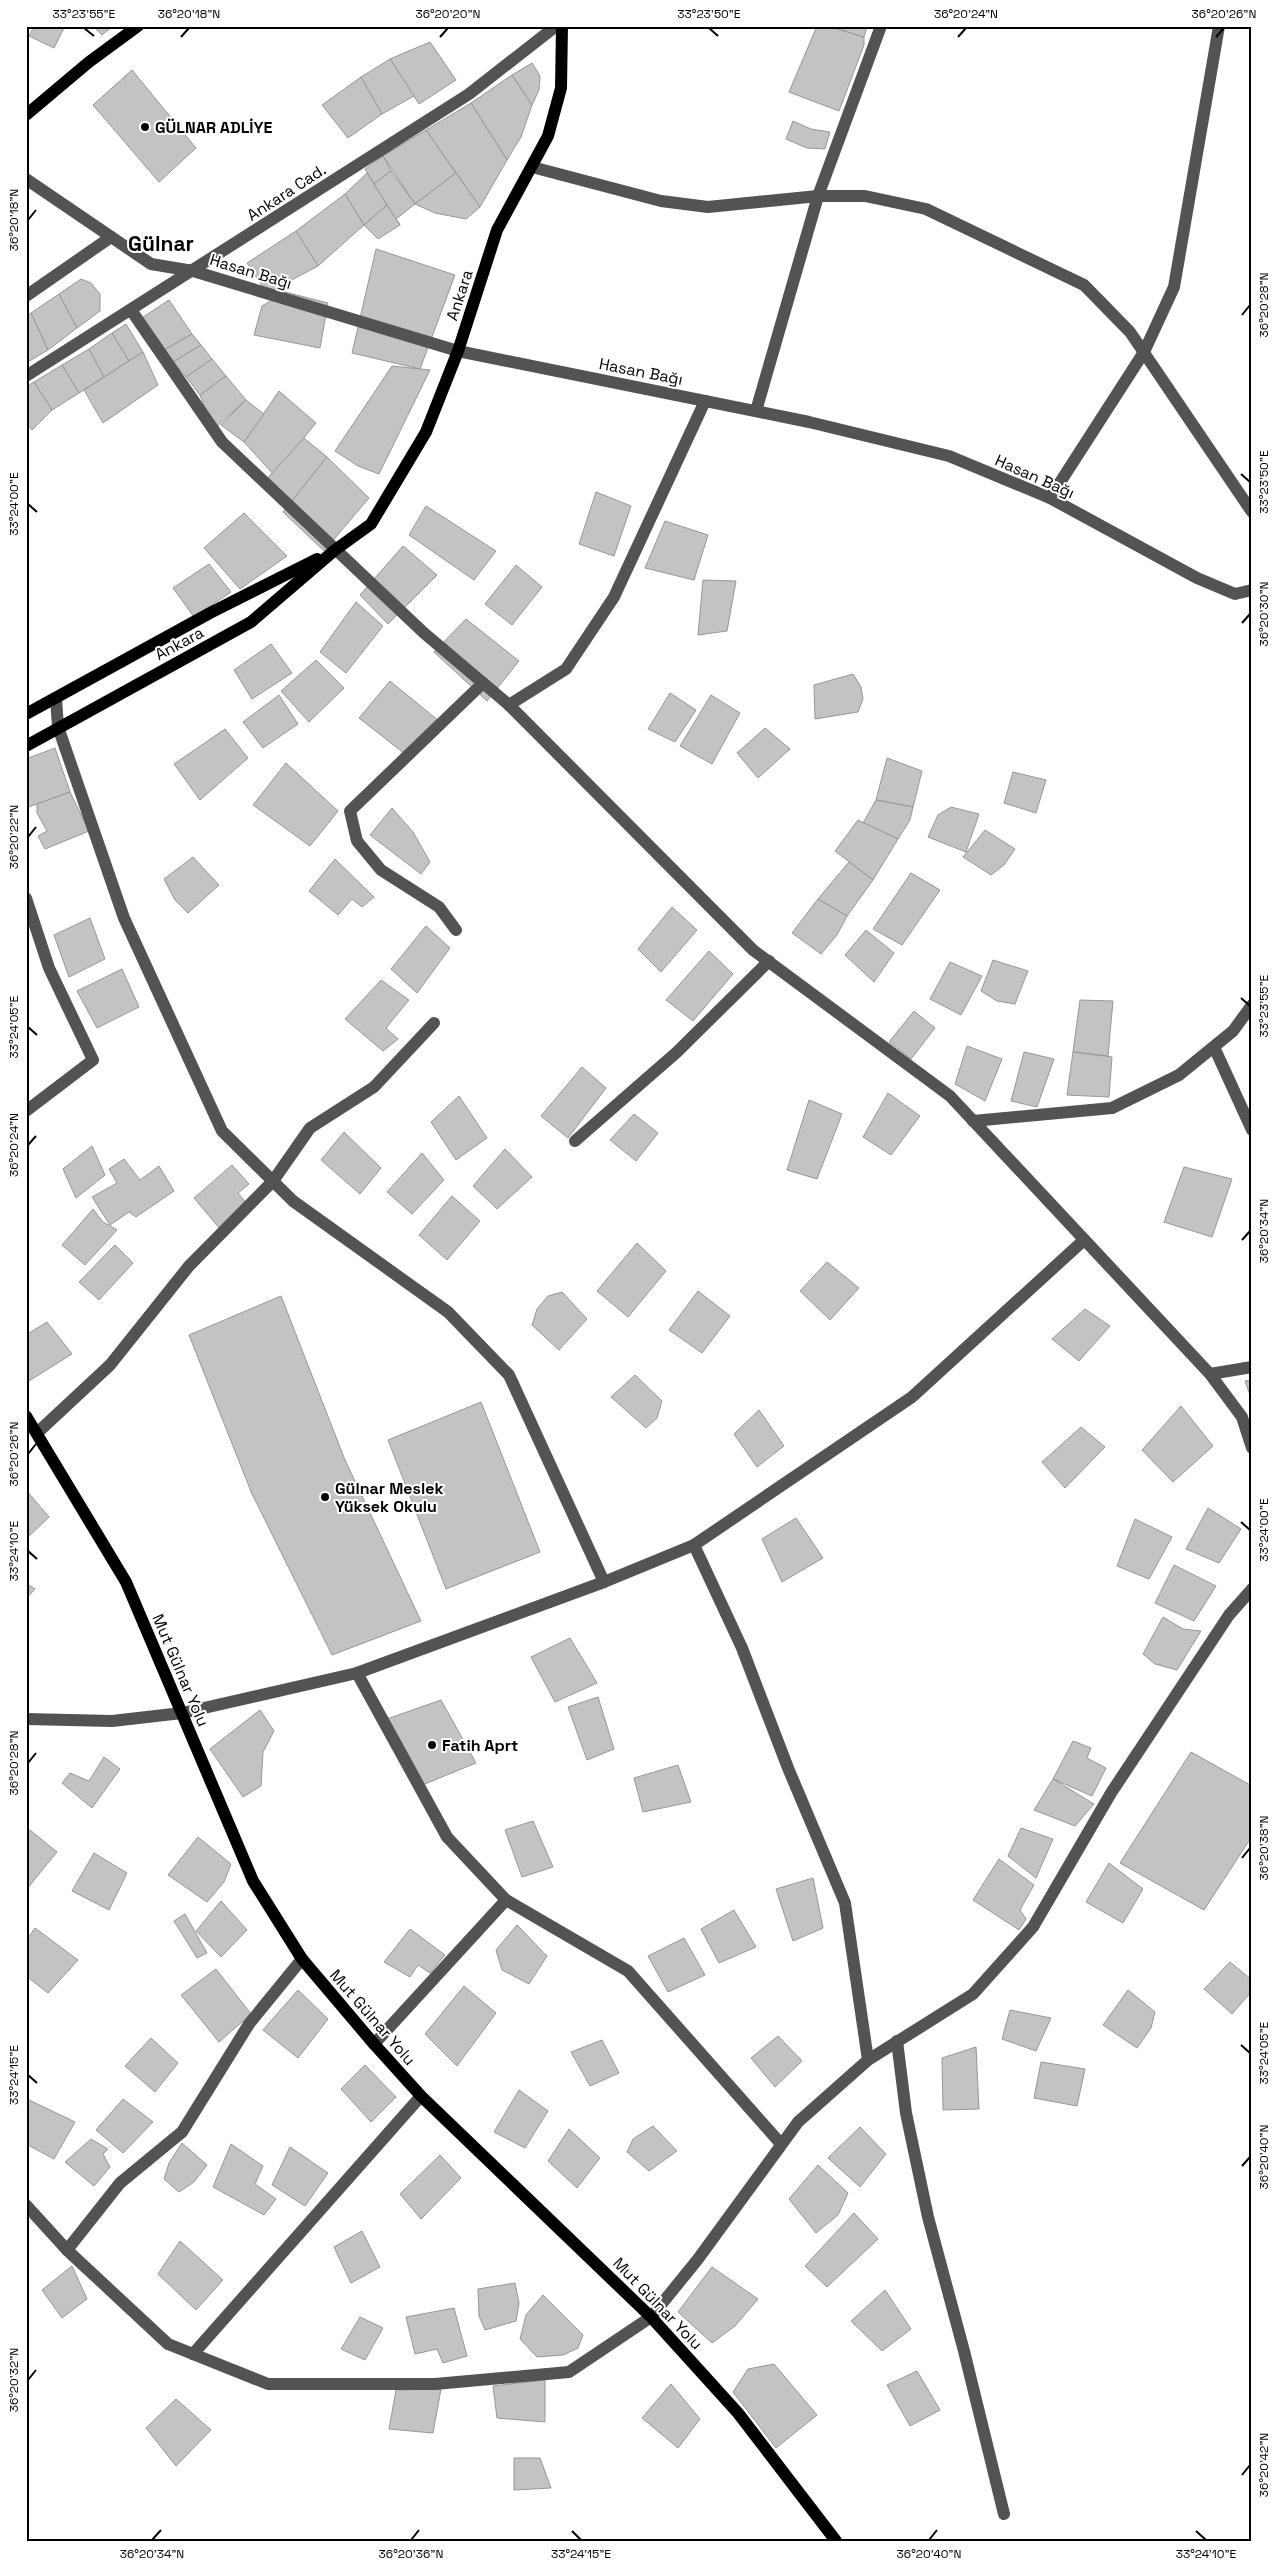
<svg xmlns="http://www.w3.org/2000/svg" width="1278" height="2567" font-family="'Space Grotesk',sans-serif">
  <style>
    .building { fill: #c3c3c3; stroke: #979797 }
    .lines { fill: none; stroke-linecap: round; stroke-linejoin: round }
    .minor { stroke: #535353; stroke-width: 12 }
    .major { stroke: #000; stroke-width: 12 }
    .ticks { fill: none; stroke: #000; stroke-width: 2 }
    .poi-dot { fill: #000; stroke: #fff; stroke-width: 2 }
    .labels { text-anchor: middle; stroke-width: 4; stroke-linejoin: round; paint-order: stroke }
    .poi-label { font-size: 16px; font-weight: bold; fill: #000; stroke: #fff; text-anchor: start }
    .street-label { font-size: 16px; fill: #000; stroke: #fff }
    .district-label { font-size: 21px; font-weight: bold; fill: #000; stroke: #fff }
    .neatline { fill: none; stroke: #000; stroke-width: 2 }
    .ticks-label { font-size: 12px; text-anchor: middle; fill: #000 }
  </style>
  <rect width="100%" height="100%" fill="#fff"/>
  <!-- building -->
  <g class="building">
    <polygon points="34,26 65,26 54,48 29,36"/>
    <polygon points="93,26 113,26 102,35"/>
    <polygon points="817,26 828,26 864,37 864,45 839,111 789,92"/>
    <polygon points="843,26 867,26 864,37 841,30"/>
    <polygon points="430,42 456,80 419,104 390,59"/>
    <polygon points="390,59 414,96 382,114 361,77"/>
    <polygon points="532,63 540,76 539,90 532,105 512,75"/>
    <polygon points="132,70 196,148 159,182 93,105"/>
    <polygon points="512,75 532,105 521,137 507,160 471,103"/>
    <polygon points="361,77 382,114 348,138 322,105"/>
    <polygon points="471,103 507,160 480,207 426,130"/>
    <polygon points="793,121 811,129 830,132 825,149 807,148 786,139"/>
    <polygon points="426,130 456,173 415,204 383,156"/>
    <polygon points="383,156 391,171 374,184 365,169"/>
    <polygon points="391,171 415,204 396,219 400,225 387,205 374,184"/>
    <polygon points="367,173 387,205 364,225 345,194"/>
    <polygon points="456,173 480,207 466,219 435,213 415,204"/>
    <polygon points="345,194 364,225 318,266 296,231"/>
    <polygon points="387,205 400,225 378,239 364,225"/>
    <polygon points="296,231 318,266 267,293 247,263"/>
    <polygon points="376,249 455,275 420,369 352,353"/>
    <polygon points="81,279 91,283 100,294 100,311 77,328 59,294"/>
    <polygon points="285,292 328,303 320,348 254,335 262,306"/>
    <polygon points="59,294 77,328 48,350 31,313"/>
    <polygon points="169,300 192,334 164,350 140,319"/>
    <polygon points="31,313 48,350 26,363 26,316"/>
    <polygon points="126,324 143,352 129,361 112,333"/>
    <polygon points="112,333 129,361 104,377 89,349"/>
    <polygon points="192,334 201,345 173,362 164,350"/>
    <polygon points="201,345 212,359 186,377 173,362"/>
    <polygon points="89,349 104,377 79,393 62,365"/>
    <polygon points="143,352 158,385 103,423 84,390"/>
    <polygon points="212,359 226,376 200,395 186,377"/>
    <polygon points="62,365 79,393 52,410 34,382"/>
    <polygon points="392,366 430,370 379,474 358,466 335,451"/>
    <polygon points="226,376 246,400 213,430 200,395"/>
    <polygon points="34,382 52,410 32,430 26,423 26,387"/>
    <polygon points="279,391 316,423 274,475 244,442"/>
    <polygon points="246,400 264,414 244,442 221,425"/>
    <polygon points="304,438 327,457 291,502 264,482"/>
    <polygon points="327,457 369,498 324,551 283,512"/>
    <polygon points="596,492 631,506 614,556 579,544"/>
    <polygon points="426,506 496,551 474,580 409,535"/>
    <polygon points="244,513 287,556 240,589 204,548"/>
    <polygon points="665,521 708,535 694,580 645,568"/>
    <polygon points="403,546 437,575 388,624 360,595"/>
    <polygon points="209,564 231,592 194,617 173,588"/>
    <polygon points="516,565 542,587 512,625 485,604"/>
    <polygon points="703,580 736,581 727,631 698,635"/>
    <polygon points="356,602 383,626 346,673 320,652"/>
    <polygon points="466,619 519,661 487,701 434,652"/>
    <polygon points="271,644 292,673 252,699 234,670"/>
    <polygon points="316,660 344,688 309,722 281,691"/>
    <polygon points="853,674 861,687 863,699 858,712 815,719 814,685"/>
    <polygon points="390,681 439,721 405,754 359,718"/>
    <polygon points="670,693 696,710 675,742 648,729"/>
    <polygon points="279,695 298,724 263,748 243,722"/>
    <polygon points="711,695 740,713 712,764 680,746"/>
    <polygon points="765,728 790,749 758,778 737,753"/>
    <polygon points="225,729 248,758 200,800 174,764"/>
    <polygon points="55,748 70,792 26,808 26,759"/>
    <polygon points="887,758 922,771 913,807 876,800"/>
    <polygon points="286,763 338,811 310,846 253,805"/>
    <polygon points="1013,772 1046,780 1036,813 1004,803"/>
    <polygon points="70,792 89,831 45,849 38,836 47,831 37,813 37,804"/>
    <polygon points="876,800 913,807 910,820 898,839 863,823"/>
    <polygon points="951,807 979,814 966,852 928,837 938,815"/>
    <polygon points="392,808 413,832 430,862 421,874 370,835"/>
    <polygon points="858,820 898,839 873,880 835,851"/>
    <polygon points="985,830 1015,849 1004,865 991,875 963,857"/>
    <polygon points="193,857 219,885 188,913 175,900 164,879"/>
    <polygon points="335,859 374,897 362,907 352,899 338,915 309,891"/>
    <polygon points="849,862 873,880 847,916 818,899"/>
    <polygon points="911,873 940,890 902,945 873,929"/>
    <polygon points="818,899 847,916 837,935 821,954 792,933"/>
    <polygon points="672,907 697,930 661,972 638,949"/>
    <polygon points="90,918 105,959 69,977 54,935"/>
    <polygon points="426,926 450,948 417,993 391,969"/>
    <polygon points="866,930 894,953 874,982 845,955"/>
    <polygon points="709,951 733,974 693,1021 666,1000"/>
    <polygon points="993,960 1028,971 1015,1004 997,1001 981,991"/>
    <polygon points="950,962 982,976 961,1015 930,999"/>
    <polygon points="122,969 139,1007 97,1028 77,991"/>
    <polygon points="381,980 409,1000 386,1028 398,1039 383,1051 345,1019"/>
    <polygon points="1080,1000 1113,1001 1108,1056 1073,1052"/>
    <polygon points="914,1011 935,1028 911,1059 889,1042"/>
    <polygon points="967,1046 1002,1059 985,1101 955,1084"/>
    <polygon points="1024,1052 1054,1059 1037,1107 1011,1101"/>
    <polygon points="1073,1052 1112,1057 1109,1097 1067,1095"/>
    <polygon points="582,1067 606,1088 568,1138 541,1116"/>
    <polygon points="888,1093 920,1116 891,1155 863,1137"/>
    <polygon points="459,1096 487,1138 456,1160 431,1122"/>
    <polygon points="809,1100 842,1114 817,1179 787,1170"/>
    <polygon points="634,1114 658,1133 636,1161 610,1140"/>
    <polygon points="344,1132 381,1168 360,1194 321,1160"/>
    <polygon points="92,1146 105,1175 76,1198 63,1169"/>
    <polygon points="505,1149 532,1177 497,1209 473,1186"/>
    <polygon points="422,1153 444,1180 412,1214 387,1192"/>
    <polygon points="124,1159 140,1180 159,1166 174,1191 136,1217 129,1212 110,1225 92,1197 117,1183 109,1169"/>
    <polygon points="232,1165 249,1184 238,1193 246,1203 220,1229 194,1198"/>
    <polygon points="1184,1167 1232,1179 1212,1237 1164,1222"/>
    <polygon points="452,1196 480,1221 447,1260 419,1235"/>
    <polygon points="93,1209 103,1222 117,1230 85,1265 62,1245"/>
    <polygon points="637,1243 666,1271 628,1317 597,1291"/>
    <polygon points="115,1245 133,1263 99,1300 79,1282"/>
    <polygon points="827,1262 859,1288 830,1320 800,1291"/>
    <polygon points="698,1291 730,1316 702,1353 669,1330"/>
    <polygon points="562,1292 587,1319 559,1350 532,1325 537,1309 548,1296"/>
    <polygon points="281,1296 345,1460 421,1621 332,1655 252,1494 189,1335"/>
    <polygon points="1085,1309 1110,1326 1079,1361 1052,1339"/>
    <polygon points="47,1322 72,1354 29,1381 26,1377 26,1335"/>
    <polygon points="635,1375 662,1401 657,1418 646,1428 611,1397"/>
    <polygon points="1252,1380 1252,1401 1245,1381"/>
    <polygon points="481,1402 540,1552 446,1589 388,1440"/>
    <polygon points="1181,1406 1213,1446 1173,1482 1142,1450"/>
    <polygon points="759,1410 784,1446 757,1467 734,1434"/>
    <polygon points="1081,1427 1105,1447 1065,1488 1042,1462"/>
    <polygon points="26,1490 49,1517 26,1539"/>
    <polygon points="1208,1508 1241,1529 1219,1563 1186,1549"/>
    <polygon points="796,1518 823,1558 782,1582 762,1539"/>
    <polygon points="1135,1519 1172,1537 1149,1579 1117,1566"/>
    <polygon points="1174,1565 1216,1586 1194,1621 1155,1603"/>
    <polygon points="26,1583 35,1589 26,1599"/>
    <polygon points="1163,1617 1183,1629 1201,1631 1177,1670 1155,1664 1143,1654"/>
    <polygon points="570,1638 597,1683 555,1702 531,1657"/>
    <polygon points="598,1697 614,1749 587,1760 568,1707"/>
    <polygon points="441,1700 476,1763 420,1786 384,1720"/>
    <polygon points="260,1710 274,1731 263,1752 261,1786 243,1797 210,1749"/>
    <polygon points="1073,1741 1091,1748 1087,1758 1106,1768 1092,1796 1053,1779"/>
    <polygon points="1191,1752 1252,1786 1252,1836 1204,1910 1120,1863"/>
    <polygon points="104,1757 120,1769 92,1808 62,1783 70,1773 89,1781"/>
    <polygon points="678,1765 691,1802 643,1812 634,1778"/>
    <polygon points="1053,1779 1094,1804 1075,1826 1034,1810"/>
    <polygon points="533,1821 553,1867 522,1877 505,1830"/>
    <polygon points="1021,1828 1053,1839 1036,1878 1008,1856"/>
    <polygon points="30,1830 57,1852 26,1890 26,1835"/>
    <polygon points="198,1837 231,1864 224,1882 207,1902 168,1875"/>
    <polygon points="94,1853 127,1873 109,1910 72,1891"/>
    <polygon points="999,1859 1034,1885 1020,1910 1026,1919 1019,1930 973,1900"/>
    <polygon points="1109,1863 1143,1889 1123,1923 1086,1902"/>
    <polygon points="813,1878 823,1928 793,1941 776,1889"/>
    <polygon points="221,1901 247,1930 221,1957 196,1931"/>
    <polygon points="734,1910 756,1947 719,1963 701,1929"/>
    <polygon points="185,1914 207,1953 197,1958 174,1921"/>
    <polygon points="517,1925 547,1956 529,1984 502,1970 496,1950"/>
    <polygon points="35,1928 78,1960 48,1993 26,1976 26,1941"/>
    <polygon points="410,1929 445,1955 430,1973 418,1965 410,1977 384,1962"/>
    <polygon points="684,1938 705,1975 668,1992 648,1956"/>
    <polygon points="1230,1962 1252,1980 1252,1991 1232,2014 1204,1989"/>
    <polygon points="216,1969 251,2014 219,2042 181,1995"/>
    <polygon points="464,1986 496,2013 457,2066 425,2034"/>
    <polygon points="298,1990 328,2019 298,2058 263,2030"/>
    <polygon points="1128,1990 1155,2012 1151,2028 1137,2048 1103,2025"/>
    <polygon points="1010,2010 1051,2018 1036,2051 1002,2039"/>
    <polygon points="778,2036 802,2061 775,2087 751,2058"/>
    <polygon points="151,2038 178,2063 155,2092 125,2066"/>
    <polygon points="602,2040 619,2073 590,2086 571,2052"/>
    <polygon points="976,2047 979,2109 943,2110 942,2058"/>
    <polygon points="1041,2062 1085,2069 1077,2106 1034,2098"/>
    <polygon points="365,2065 396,2097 371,2122 341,2089"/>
    <polygon points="519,2090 548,2111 525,2148 494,2132"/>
    <polygon points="27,2099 75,2122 54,2159 26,2144"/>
    <polygon points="123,2099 153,2122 123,2153 96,2130"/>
    <polygon points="653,2126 677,2151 649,2171 627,2152 633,2139"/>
    <polygon points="860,2127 886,2154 860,2187 828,2158"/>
    <polygon points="569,2129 600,2158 577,2188 548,2161"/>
    <polygon points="91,2139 108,2149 103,2154 110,2167 94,2186 65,2162"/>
    <polygon points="182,2143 207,2165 194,2182 179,2192 164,2179 169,2163"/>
    <polygon points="231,2144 263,2166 255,2184 276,2199 264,2215 213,2187"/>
    <polygon points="290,2147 328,2173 305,2206 272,2185"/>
    <polygon points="440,2155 461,2178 421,2219 400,2194"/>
    <polygon points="818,2165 848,2193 838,2215 816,2233 789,2199"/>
    <polygon points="854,2213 878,2239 827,2287 805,2266"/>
    <polygon points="362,2231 380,2267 351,2283 334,2247"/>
    <polygon points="180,2241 223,2280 196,2310 158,2274"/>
    <polygon points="72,2266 87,2299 62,2318 42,2290"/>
    <polygon points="712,2267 758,2299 735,2326 712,2343 678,2312"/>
    <polygon points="515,2283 519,2303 516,2321 485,2330 479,2316 478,2289"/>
    <polygon points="885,2290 911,2329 882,2351 851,2321"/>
    <polygon points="543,2295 583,2335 578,2348 563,2355 537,2357 520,2339 526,2315"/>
    <polygon points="454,2308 467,2356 443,2363 437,2349 415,2354 406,2317"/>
    <polygon points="360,2317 383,2328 365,2360 341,2349"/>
    <polygon points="774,2364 817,2415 776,2448 733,2392 748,2369"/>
    <polygon points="917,2371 940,2410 910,2426 887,2385"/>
    <polygon points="545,2380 545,2422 497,2418 493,2386"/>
    <polygon points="671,2384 700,2419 678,2448 642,2418"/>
    <polygon points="441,2389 433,2433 389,2429 396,2390"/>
    <polygon points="176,2399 211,2430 176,2466 146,2428"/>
    <polygon points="514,2458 540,2458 551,2488 514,2490"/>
  </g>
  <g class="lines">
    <!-- minor -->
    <g class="minor">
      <polyline points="532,167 661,201 708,207 818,196 865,196 926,209 1084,285 1130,332 1252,512"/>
      <polyline points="26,179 151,264 193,271 458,351 809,422 949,456 1050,498 1197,578 1235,594 1252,590"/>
      <polyline points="26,296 111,237"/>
      <polyline points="131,310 222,442 424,633 509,705 753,950 950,1096 1210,1374 1242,1417 1252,1448"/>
      <polyline points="26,376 469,94 556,26"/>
      <polyline points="756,411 818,196 881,26"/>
      <polyline points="1050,498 1144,352 1174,287 1219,26"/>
      <polyline points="56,698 58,727 124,918 222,1131 293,1201 448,1312 509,1375 604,1582"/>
      <polyline points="509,705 566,669 614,597 705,401"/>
      <polyline points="26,898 49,968 93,1060 26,1111"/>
      <polyline points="456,930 439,907 381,870 357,841 350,811 483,683"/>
      <polyline points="1214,1047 1252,1130"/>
      <polyline points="973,1121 1112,1108 1179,1075 1233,1031 1252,1005"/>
      <polyline points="575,1141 677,1052 769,961"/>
      <polyline points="1210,1374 1252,1367"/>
      <polyline points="37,1433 110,1365 189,1266 273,1181 310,1128 374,1087 434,1023"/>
      <polyline points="694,1545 742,1648 788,1768 845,1903 868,2060"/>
      <polyline points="357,1673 447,1837 506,1900 628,1971 781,2144"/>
      <polyline points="26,1719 112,1721 182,1713 357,1673 604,1582 694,1545 912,1397 1084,1240"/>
      <polyline points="897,2041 906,2113 928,2217 964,2351 1004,2514"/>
      <polyline points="374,2044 506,1900"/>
      <polyline points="26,2205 67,2250 168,2344 268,2384 435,2384 569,2372 651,2317 698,2259 798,2122 868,2060 973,1994 1033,1927 1111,1793 1229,1615 1252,1589"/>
      <polyline points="67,2250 120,2183 182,2132 249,2024 302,1959"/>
      <polyline points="193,2354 421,2096"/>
    </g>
    <!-- major -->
    <g class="major">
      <polyline points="26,115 89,62 138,26"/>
      <polyline points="26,714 210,613 317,559"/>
      <polyline points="26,746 251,622 335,550 371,524 426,432 458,351 497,230 548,136 561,88 562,26"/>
      <polyline points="26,1416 126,1582 253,1881 302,1959 374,2044 421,2096 651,2317 738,2413 836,2541"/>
    </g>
  </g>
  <!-- ticks -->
  <path class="ticks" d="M84,28L94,36M709,28L718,36M181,37L189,28M440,37L448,28M958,37L966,28M1216,37L1224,28M28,220L36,210M1242,315L1250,305M1241,474L1250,482M28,504L37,512M1242,623L1250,614M28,837L36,827M1241,998L1250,1006M28,1027L37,1035M28,1145L36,1136M1242,1240L1250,1231M28,1454L36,1444M1241,1522L1250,1530M28,1551L37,1559M28,1763L36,1753M1242,1858L1250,1848M1241,2045L1250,2053M28,2075L37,2083M1242,2166L1250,2157M28,2380L36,2370M1242,2475L1250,2465M572,2531L581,2540M1196,2531L1206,2540M152,2540L161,2530M411,2540L419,2530M929,2540L937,2530"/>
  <!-- markers -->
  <g class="poi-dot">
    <circle cx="145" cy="127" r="5"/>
    <circle cx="325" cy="1497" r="5"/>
    <circle cx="432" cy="1745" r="5"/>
  </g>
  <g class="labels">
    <!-- poi labels -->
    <g class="poi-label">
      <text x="155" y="133">GÜLNAR ADLİYE</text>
      <text x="335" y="1494">Gülnar Meslek<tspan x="335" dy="18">Yüksek Okulu</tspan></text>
      <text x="442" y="1751">Fatih Aprt</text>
    </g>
    <!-- street labels -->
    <g class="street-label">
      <text transform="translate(286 192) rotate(-33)" y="6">Ankara Cad.</text>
      <text transform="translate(251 271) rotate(17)" y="6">Hasan Bağı</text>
      <text transform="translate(459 295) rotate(-72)" y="6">Ankara</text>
      <text transform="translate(641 371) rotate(11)" y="6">Hasan Bağı</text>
      <text transform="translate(1035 476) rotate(24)" y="6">Hasan Bağı</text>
      <text transform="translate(179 643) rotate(-28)" y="6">Ankara</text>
      <text transform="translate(181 1670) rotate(67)" y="6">Mut Gülnar Yolu</text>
      <text transform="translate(373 2017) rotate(49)" y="6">Mut Gülnar Yolu</text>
      <text transform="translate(658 2303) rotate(46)" y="6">Mut Gülnar Yolu</text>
    </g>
    <!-- district labels -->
    <g class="district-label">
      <text x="161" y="251">Gülnar</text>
    </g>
  </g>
  <!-- border -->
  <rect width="1278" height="2567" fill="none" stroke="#ffffff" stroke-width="55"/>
  <rect x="28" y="28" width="1222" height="2512" class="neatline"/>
  <g class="ticks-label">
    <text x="84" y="18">33°23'55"E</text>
    <text x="189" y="18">36°20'18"N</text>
    <text x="448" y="18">36°20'20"N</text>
    <text x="709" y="18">33°23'50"E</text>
    <text x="966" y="18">36°20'24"N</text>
    <text x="1224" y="18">36°20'26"N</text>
    <text transform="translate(14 220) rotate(-90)" y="4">36°20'18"N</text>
    <text transform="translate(1264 305) rotate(-90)" y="4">36°20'28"N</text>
    <text transform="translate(1264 482) rotate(-90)" y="4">33°23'50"E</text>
    <text transform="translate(14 504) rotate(-90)" y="4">33°24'00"E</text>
    <text transform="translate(1264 614) rotate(-90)" y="4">36°20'30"N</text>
    <text transform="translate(14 837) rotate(-90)" y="4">36°20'22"N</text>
    <text transform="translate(1264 1006) rotate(-90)" y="4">33°23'55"E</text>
    <text transform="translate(14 1027) rotate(-90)" y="4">33°24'05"E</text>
    <text transform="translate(14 1145) rotate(-90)" y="4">36°20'24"N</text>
    <text transform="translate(1264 1231) rotate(-90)" y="4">36°20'34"N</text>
    <text transform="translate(14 1454) rotate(-90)" y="4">36°20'26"N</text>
    <text transform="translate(1264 1530) rotate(-90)" y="4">33°24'00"E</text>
    <text transform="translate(14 1551) rotate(-90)" y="4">33°24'10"E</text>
    <text transform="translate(14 1763) rotate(-90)" y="4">36°20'28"N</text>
    <text transform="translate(1264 1848) rotate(-90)" y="4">36°20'38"N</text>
    <text transform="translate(1264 2053) rotate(-90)" y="4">33°24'05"E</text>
    <text transform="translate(14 2075) rotate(-90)" y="4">33°24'15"E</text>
    <text transform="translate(1264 2157) rotate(-90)" y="4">36°20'40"N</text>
    <text transform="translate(14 2380) rotate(-90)" y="4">36°20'32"N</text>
    <text transform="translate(1264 2465) rotate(-90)" y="4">36°20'42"N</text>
    <text x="152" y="2558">36°20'34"N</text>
    <text x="411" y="2558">36°20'36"N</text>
    <text x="581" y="2558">33°24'15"E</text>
    <text x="929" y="2558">36°20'40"N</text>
    <text x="1206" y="2558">33°24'10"E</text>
  </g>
</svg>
